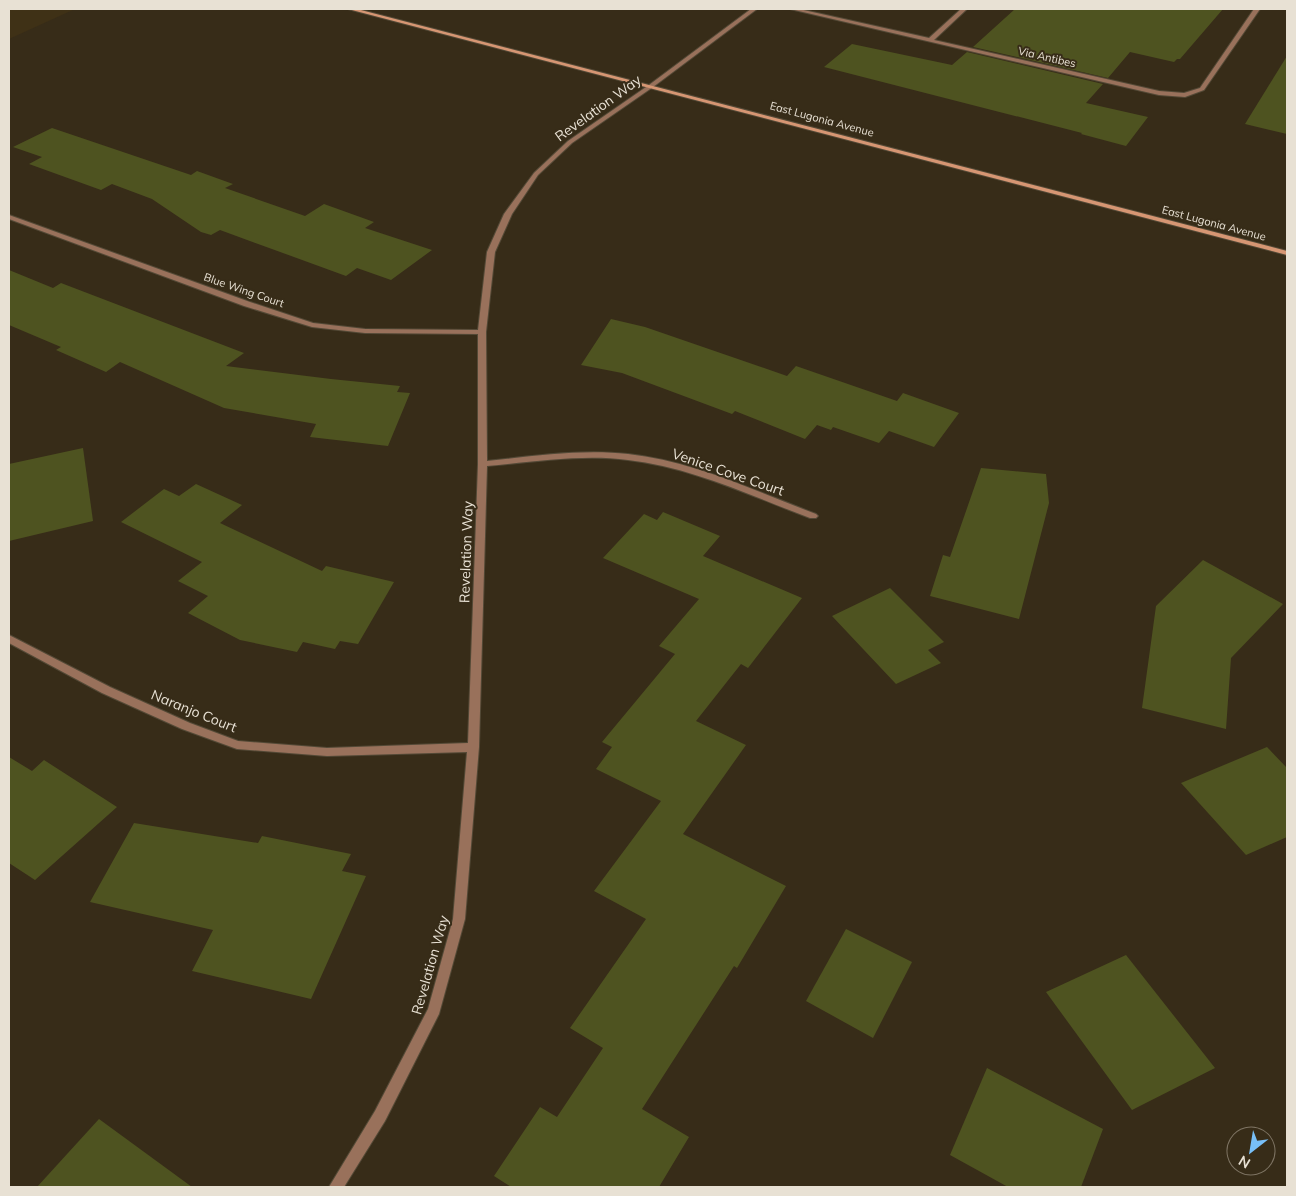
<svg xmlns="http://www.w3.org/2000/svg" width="1296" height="1196" font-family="Mulish,sans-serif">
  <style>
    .built { fill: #3f3116 }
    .building { fill: #4e5320 }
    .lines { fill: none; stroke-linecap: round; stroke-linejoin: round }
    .street-casing { stroke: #534936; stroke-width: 2 }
    .secondary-casing { stroke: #534936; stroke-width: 2 }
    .street { fill: #99715b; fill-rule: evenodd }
    .secondary { fill: #d69673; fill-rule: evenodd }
    .labels { text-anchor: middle; stroke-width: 4; stroke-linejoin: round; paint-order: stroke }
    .far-street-label { font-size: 11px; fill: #e8e1d4; stroke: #372c18 }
    .street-label { font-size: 14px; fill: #e8e1d4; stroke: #372c18 }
  </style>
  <rect width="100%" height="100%" fill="#372c18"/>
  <!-- built -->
  <polygon class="built" points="9,9 75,9 9,39"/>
  <!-- building -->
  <g class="building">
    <polygon points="1015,9 1223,9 1180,59 1177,59 1174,62 1130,52 1108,78 973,47"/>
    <polygon points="852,44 952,65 967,52 1103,84 1086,103 1148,117 1126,146 1081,134 1082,133 824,67"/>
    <polygon points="1287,56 1287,134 1245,124"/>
    <polygon points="52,128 191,175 197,171 233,184 225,188 305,216 324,204 374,222 365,228 432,250 391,280 357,268 346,276 220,230 211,235 201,232 152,199 112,184 101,190 29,164 42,157 13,147"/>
    <polygon points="9,270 53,288 61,283 244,353 226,366 331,379 400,386 397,392 410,393 388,446 310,437 316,424 224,408 120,362 106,372 56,350 61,347 9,325"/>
    <polygon points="611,319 645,327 787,376 796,366 897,401 903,393 959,413 934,447 889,431 879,443 833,427 831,430 817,425 805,439 735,411 732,414 622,373 581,365"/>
    <polygon points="83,448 93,521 9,541 9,464"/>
    <polygon points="981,468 1046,474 1049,503 1019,619 930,596 943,555 950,557"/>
    <polygon points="196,484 242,505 220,523 322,571 326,566 394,582 358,644 340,641 335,649 303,642 297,652 240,640 188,613 208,596 178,581 202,562 121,522 164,489 179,496"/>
    <polygon points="663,512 720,536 703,556 802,598 748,668 741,664 696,721 746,745 683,834 786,886 737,968 734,966 642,1109 689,1137 659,1187 511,1187 494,1176 540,1107 557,1117 603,1048 570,1028 646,919 594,891 661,801 596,769 612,747 602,742 675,654 659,646 699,599 603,558 644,514 657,520"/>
    <polygon points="1203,560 1283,604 1231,658 1226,729 1142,708 1156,606"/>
    <polygon points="890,588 944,642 928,650 941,663 896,684 832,616"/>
    <polygon points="1267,747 1287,768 1287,837 1246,855 1181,783"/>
    <polygon points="9,757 32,771 44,760 117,807 35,880 9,863"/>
    <polygon points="134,823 258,843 262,836 351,854 342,871 366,876 311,999 192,971 213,930 90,902"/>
    <polygon points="846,929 912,962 873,1038 806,1001"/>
    <polygon points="1126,955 1215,1068 1132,1110 1046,992"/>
    <polygon points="987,1068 1103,1129 1081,1187 1008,1187 950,1155"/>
    <polygon points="99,1119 192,1187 37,1187"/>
  </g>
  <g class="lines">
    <!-- street casing -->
    <g class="street-casing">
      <g id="street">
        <path d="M751,9H757L653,87L572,143L538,175L512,214L495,252L486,332L487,461C534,456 581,449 628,454C693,461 755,491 816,514L818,516L816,518H810C751,496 691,467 628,460C582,454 534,462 487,466L479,747L465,919L439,1014L385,1121L344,1187H329L375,1111L428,1009L453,919L467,752L327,756L237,749L182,729L102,693L9,643V635L110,687L190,723L238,741L327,748L468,743L478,464V334L365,333L312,327L244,306L9,219V215L250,302L313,323L365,329L478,330L487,252L504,214L534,173L568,141L649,85Z"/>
        <polygon points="790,9 799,9 929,38 961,9 967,9 934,40 1159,91 1184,93 1200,88 1254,9 1260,9 1204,90 1185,97 1159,95"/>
      </g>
    </g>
    <!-- secondary casing -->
    <g class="secondary-casing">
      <polygon id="secondary" points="348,9 357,9 1287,251 1287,255"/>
    </g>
    <!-- street -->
    <use href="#street" class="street"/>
    <!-- secondary -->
    <use href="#secondary" class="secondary"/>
  </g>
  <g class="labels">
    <!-- far-street labels -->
    <g class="far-street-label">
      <text transform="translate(1047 57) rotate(13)" y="4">Via Antibes</text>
      <text transform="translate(822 119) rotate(15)" y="4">East Lugonia Avenue</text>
      <text transform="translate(1214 223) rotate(15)" y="4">East Lugonia Avenue</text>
      <text transform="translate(244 290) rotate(19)" y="4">Blue Wing Court</text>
    </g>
    <!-- street labels -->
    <g class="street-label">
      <text transform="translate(598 108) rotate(-36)" y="5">Revelation Way</text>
      <text transform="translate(728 472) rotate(19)" y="5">Venice Cove Court</text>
      <text transform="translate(466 552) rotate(-88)" y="5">Revelation Way</text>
      <text transform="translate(194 711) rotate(22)" y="5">Naranjo Court</text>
      <text transform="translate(430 965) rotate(-74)" y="5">Revelation Way</text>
    </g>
  </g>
  <!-- border -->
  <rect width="1296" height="1196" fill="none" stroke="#e8e1d4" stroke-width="20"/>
  <!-- north arrow -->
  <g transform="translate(1251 1151) rotate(211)"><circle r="24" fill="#372c18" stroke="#7e7463"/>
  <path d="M0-4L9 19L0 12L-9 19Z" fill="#78bff7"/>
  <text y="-8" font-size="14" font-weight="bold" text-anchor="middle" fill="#e8e1d4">N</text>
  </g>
</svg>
